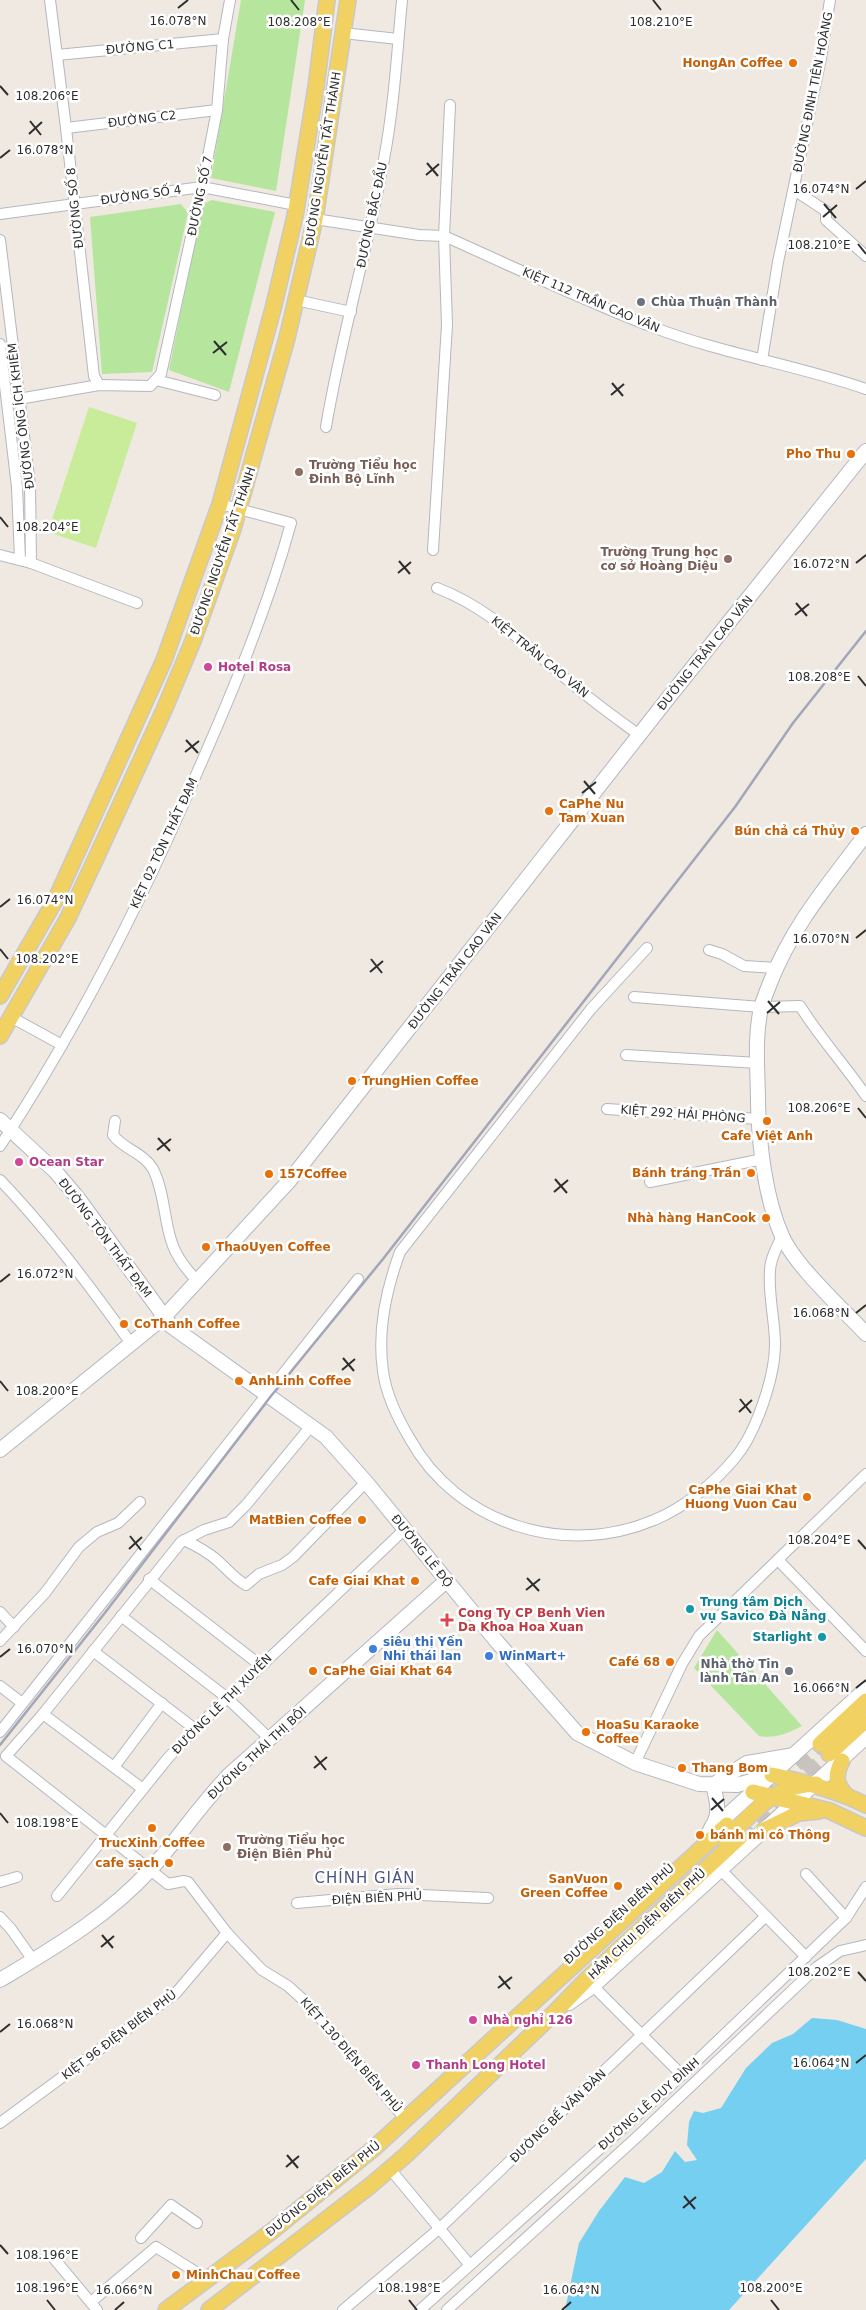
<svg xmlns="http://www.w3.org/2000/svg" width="866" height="2310" font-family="'DejaVu Sans',sans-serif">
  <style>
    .green { fill: #b6e59e }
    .pitch { fill: #c9ec9a }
    .water { fill: #75cff0 }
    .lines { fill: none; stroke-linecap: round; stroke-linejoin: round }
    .primary-tunnel { stroke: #c8c4bd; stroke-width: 15; stroke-dasharray: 15 8; stroke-linecap: butt }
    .street-casing { stroke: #b4b7c1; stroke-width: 12 }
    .secondary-casing { stroke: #b4b7c1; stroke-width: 16 }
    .primary-casing { stroke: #c9c9c9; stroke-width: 18 }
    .street { stroke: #fff; stroke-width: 10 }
    .secondary { stroke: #fff; stroke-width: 14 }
    .primary { stroke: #f2d163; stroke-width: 15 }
    .rail { stroke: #a3a6b8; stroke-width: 2.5 }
    .ticks { fill: none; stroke: #2e2e2e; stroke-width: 2 }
    .food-dot { fill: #e8710a; stroke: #fff; stroke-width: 2 }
    .worship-dot { fill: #6b7280; stroke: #fff; stroke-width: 2 }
    .education-dot { fill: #8d6e63; stroke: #fff; stroke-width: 2 }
    .hotel-dot { fill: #d1479c; stroke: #fff; stroke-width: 2 }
    .culture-dot { fill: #0f9aa8; stroke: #fff; stroke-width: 2 }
    .health-dot { fill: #e0444e; stroke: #fff; stroke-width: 2 }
    .shop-dot { fill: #3f7fe0; stroke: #fff; stroke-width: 2 }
    .labels { text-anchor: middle; stroke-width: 5; stroke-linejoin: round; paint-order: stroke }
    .street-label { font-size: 12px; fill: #2e2e2e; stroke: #fff }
    .food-label { font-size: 12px; font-weight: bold; fill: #c56008; stroke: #fff; text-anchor: end }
    .worship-label { font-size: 12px; font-weight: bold; fill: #5b616d; stroke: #fff; text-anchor: start }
    .education-label { font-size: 12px; font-weight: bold; fill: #785e54; stroke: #fff; text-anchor: start }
    .hotel-label { font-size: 12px; font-weight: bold; fill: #b23c85; stroke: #fff; text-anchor: start }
    .culture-label { font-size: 12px; font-weight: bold; fill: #0d838f; stroke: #fff; text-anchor: start }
    .health-label { font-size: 12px; font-weight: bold; fill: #be3a42; stroke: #fff; text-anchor: start }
    .shop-label { font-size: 12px; font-weight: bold; fill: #366cbe; stroke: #fff; text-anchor: start }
    .quarter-label { font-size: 15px; letter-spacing: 1px; fill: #4d5680; stroke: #fff }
    .ticks-label { font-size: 12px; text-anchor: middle; fill: #2e2e2e; stroke: #fff; stroke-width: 5; stroke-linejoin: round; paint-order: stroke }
  </style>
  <rect width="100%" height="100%" fill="#efe9e1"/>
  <!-- green -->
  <g class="green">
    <polygon points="241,0 305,0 276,191 211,178"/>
    <polygon points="212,200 275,212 229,392 169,370 203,204"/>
    <polygon points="181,204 188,213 152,372 102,374 90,217"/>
    <path d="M717,1630L802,1726C789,1733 774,1739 759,1736L694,1668Z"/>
  </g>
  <!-- pitch -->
  <polygon class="pitch" points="89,407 137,423 96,548 48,532"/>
  <!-- water -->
  <polygon class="water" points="812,2018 837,2020 866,2029 866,2159 729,2310 565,2310 579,2243 599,2211 625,2177 644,2183 662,2172 675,2151 685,2162 697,2160 687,2145 689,2122 694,2111 703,2113 721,2108 746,2068 772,2043 793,2034"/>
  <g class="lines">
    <!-- primary-tunnel -->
    <g class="primary-tunnel">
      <polyline points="727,1825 820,1744"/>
      <polyline points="740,1837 829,1754"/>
    </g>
    <!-- street casing -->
    <g class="street-casing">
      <g id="street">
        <polyline points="50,0 66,128 94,376 99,385"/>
        <polyline points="343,33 398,39"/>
        <polyline points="57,55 223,39"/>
        <polyline points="66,128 217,110"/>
        <polyline points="794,190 826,211 826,220 866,256"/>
        <polyline points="0,214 202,187 296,205"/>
        <path d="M315,219L419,235L444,236C514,267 584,301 655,328C724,354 797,365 866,389"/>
        <polyline points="0,240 30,485 31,563"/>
        <polyline points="296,300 351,312"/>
        <polyline points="0,344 17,487 20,559"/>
        <polyline points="762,360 778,262 821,58 830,0"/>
        <polyline points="156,380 215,395"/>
        <polyline points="7,401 99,385 150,386 161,374 202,187 217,110 223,39 230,0"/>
        <path d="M326,427C341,336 368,249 384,159C394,107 397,53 402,0"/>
        <polyline points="433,550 447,325 444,236 450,105"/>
        <polyline points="0,555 31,563 137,603"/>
        <path d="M437,588C488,607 528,647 570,682C592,701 616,718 639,735"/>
        <path d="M647,948L591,1009L400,1252C386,1290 377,1330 383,1371C386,1395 398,1419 410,1439C457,1524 565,1558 654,1520C684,1508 714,1483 735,1458C756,1433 775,1377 775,1344C775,1320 768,1295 770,1271C770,1259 777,1247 782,1236"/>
        <polyline points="709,950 722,954 744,966 776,968"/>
        <path d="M634,997L761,1007L800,1006C820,1038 845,1065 866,1096"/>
        <polyline points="11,1017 62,1045"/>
        <polyline points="626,1055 758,1063"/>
        <polyline points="607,1109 759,1119"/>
        <path d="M115,1121L113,1135C123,1149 144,1153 153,1169C164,1191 164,1218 171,1240C176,1257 187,1270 198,1282"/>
        <path d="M0,1146C77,1029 141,903 196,775C232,693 267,610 291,523L220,504"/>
        <path d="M0,1180C49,1231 91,1287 132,1345"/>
        <polyline points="650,1182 763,1159"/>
        <polyline points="311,1426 246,1505 229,1522 204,1530 181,1542 43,1714 6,1756 168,1884 184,1881 188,1882 227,1933 262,1970 288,1986 310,2006 406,2120"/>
        <path d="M184,1540C197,1546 208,1552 218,1561C228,1570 235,1579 246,1585L259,1574L282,1565L293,1557L366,1482"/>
        <polyline points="778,1560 866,1651"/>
        <polyline points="149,1579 260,1665"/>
        <polyline points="0,1612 14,1627"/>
        <polyline points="121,1616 226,1697 270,1739"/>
        <polyline points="0,1641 45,1593 79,1547 97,1532 118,1523 140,1502"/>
        <polyline points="93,1651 195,1729"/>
        <polyline points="0,1686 22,1703"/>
        <polyline points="43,1714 143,1789"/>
        <polyline points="0,1732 358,1279"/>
        <polyline points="635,1763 682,1664 699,1636 866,1474"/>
        <polyline points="114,1767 162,1703"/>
        <polyline points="720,1869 806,1957"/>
        <polyline points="806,1874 846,1918"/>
        <polyline points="0,1882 17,1877"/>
        <polyline points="57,1896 168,1758 195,1729 405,1529"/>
        <polyline points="297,1903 398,1894 488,1898"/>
        <polyline points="0,1917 11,1929 33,1960"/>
        <polyline points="593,1986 682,2075"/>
        <polyline points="0,2123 176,1993 227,1933"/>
        <polyline points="390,2169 469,2264"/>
        <polyline points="141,2238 171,2205 197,2223"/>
        <polyline points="51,2255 97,2310"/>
        <polyline points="91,2302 156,2247 207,2279"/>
        <polyline points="343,2310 440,2228 766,1916"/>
        <polyline points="420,2310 682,2075 846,1918 866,1887"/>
        <polyline points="447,2310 638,2136 817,1967 840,1951 866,1945"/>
      </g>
    </g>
    <!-- secondary casing -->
    <g class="secondary-casing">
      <g id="secondary">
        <path d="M866,834C830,882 792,926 770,983C767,991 763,1000 761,1008C754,1039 758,1072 758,1103C759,1144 765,1198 782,1236C796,1267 843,1309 866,1334"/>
        <polyline points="0,1120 55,1171 78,1198 171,1326 326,1437 366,1482 498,1643 577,1733 635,1763 699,1784 737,1785 772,1775"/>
        <polyline points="0,1450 164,1317 290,1180 669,697 866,451"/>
        <path d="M711,1828C721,1814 717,1801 713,1785L747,1763L794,1755"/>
        <polyline points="709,1832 866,1689"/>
        <path d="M0,1980C55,1947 107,1917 151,1869C178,1839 200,1805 229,1775L446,1581"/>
        <polyline points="569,2003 593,1986 866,1737"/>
      </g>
    </g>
    <!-- primary casing -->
    <g class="primary-casing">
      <g id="primary">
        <polyline points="0,996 56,899 164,660 220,504 273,309 295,216 316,87 327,0"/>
        <polyline points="0,1036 68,918 97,856 164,710 193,641 233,529 287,338 315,219 348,0"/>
        <polyline points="820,1744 866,1701"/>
        <polyline points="829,1754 866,1720"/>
        <path d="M842,1761C835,1774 835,1784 846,1795"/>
        <path d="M772,1775C805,1782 836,1790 866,1805"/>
        <polyline points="753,1792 830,1811 866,1828"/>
        <polyline points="764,1830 799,1813 819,1811"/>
        <path d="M725,1840C755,1812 772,1785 816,1784"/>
        <polyline points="166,2310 272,2231 373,2149 727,1825"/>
        <polyline points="209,2310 371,2185 406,2155 555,2012 588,1978 740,1837"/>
      </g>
    </g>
    <!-- street -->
    <use href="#street" class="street"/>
    <!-- secondary -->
    <use href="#secondary" class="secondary"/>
    <!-- primary -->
    <use href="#primary" class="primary"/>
    <!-- rail -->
    <polyline class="rail" points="0,1745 104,1614 271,1396 383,1259 735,807 793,723 866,631"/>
  </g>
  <!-- ticks -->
  <path class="ticks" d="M291,0L299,10M653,0L661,10M178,8L188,0M0,86L8,95M30,121L41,135M29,134L42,122M0,158L10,150M427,163L438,176M426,175L439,164M856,189L866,181M824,204L836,218M823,217L837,205M858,244L866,254M214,341L226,355M213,353L227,342M612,383L623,396M611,395L624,384M0,517L8,527M399,561L410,574M856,563L866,555M398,573L411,562M796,603L807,616M795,615L809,604M858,676L866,686M186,740L198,753M185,752L199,741M584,781L595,794M582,793L596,782M0,907L10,899M856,938L866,930M0,949L8,959M371,959L382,973M370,972L383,961M768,1001L779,1014M767,1013L780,1002M858,1108L866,1118M158,1138L170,1151M157,1150L171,1139M555,1179L567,1193M554,1192L568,1180M0,1282L10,1274M856,1313L866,1305M343,1358L354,1371M342,1370L355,1359M0,1381L8,1391M740,1399L751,1413M739,1412L752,1400M130,1536L141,1550M858,1540L866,1549M129,1549L142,1537M527,1578L539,1591M526,1590L540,1579M0,1657L10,1649M856,1688L866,1680M315,1756L326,1770M314,1768L327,1757M712,1798L723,1811M711,1810L724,1799M0,1813L8,1823M102,1935L113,1948M101,1947L114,1936M858,1972L866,1981M499,1976L510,1989M498,1988L512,1977M0,2032L10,2024M856,2063L866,2055M287,2155L298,2168M286,2167L299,2156M684,2196L695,2209M683,2208L696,2197M0,2245L8,2254M47,2300L55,2310M409,2300L417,2310M771,2300L779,2310M115,2310L124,2302M562,2310L571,2302"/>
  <!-- markers -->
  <g class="food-dot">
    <circle cx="793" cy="63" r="5"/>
    <circle cx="851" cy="454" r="5"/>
    <circle cx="549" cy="811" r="5"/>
    <circle cx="855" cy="831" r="5"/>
    <circle cx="352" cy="1081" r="5"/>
    <circle cx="767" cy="1121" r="5"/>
    <circle cx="751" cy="1173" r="5"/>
    <circle cx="269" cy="1174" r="5"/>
    <circle cx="766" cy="1218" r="5"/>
    <circle cx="206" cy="1247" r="5"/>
    <circle cx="124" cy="1324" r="5"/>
    <circle cx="239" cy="1381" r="5"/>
    <circle cx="807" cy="1497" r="5"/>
    <circle cx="362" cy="1520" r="5"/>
    <circle cx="415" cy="1581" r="5"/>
    <circle cx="670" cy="1662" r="5"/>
    <circle cx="313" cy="1671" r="5"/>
    <circle cx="586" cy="1732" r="5"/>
    <circle cx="682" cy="1768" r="5"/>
    <circle cx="152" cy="1828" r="5"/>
    <circle cx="700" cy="1835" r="5"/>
    <circle cx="169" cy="1863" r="5"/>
    <circle cx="618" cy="1886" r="5"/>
    <circle cx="176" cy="2275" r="5"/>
  </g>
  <g class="worship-dot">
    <circle cx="641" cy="302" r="5"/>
    <circle cx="789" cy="1671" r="5"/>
  </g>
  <g class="education-dot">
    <circle cx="299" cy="472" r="5"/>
    <circle cx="728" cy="559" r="5"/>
    <circle cx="227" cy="1847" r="5"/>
  </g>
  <g class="hotel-dot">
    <circle cx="208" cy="667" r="5"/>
    <circle cx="19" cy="1162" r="5"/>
    <circle cx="473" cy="2020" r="5"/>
    <circle cx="416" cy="2065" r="5"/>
  </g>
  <g class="culture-dot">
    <circle cx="690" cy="1609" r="5"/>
    <circle cx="822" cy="1637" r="5"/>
  </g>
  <path class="health-dot" d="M444.5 1612.5h5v5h5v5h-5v5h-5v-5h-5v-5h5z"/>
  <g class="shop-dot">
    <circle cx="373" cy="1649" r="5"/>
    <circle cx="489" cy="1656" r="5"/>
  </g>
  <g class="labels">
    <!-- street labels -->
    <g class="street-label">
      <text transform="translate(140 47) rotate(-5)" y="4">ĐƯỜNG C1</text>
      <text transform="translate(813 92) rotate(-79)" y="4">ĐƯỜNG ĐINH TIÊN HOÀNG</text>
      <text transform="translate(142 119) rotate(-7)" y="4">ĐƯỜNG C2</text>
      <text transform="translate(323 159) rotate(-81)" y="4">ĐƯỜNG NGUYỄN TẤT THÀNH</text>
      <text transform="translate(141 195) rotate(-8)" y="4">ĐƯỜNG SỐ 4</text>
      <text transform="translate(200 196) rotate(-78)" y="4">ĐƯỜNG SỐ 7</text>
      <text transform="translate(75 208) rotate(-96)" y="4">ĐƯỜNG SỐ 8</text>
      <text transform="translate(372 215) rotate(-78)" y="4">ĐƯỜNG BẮC ĐẨU</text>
      <text transform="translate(591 300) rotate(23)" y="4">KIỆT 112 TRẦN CAO VÂN</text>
      <text transform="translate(21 416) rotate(-97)" y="4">ĐƯỜNG ÔNG ÍCH KHIÊM</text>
      <text transform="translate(223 551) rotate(-71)" y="4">ĐƯỜNG NGUYỄN TẤT THÀNH</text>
      <text transform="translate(705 653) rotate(-51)" y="4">ĐƯỜNG TRẦN CAO VÂN</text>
      <text transform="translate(540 657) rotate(39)" y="4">KIỆT TRẦN CAO VÂN</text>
      <text transform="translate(164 843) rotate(-65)" y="4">KIỆT 02 TÔN THẤT ĐẠM</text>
      <text transform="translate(455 971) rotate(-52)" y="4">ĐƯỜNG TRẦN CAO VÂN</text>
      <text transform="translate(683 1114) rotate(4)" y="4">KIỆT 292 HẢI PHÒNG</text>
      <text transform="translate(105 1238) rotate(53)" y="4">ĐƯỜNG TÔN THẤT ĐẠM</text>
      <text transform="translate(422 1551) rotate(51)" y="4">ĐƯỜNG LÊ ĐỘ</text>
      <text transform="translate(222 1704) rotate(-45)" y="4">ĐƯỜNG LÊ THỊ XUYẾN</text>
      <text transform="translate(257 1753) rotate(-43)" y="4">ĐƯỜNG THÁI THỊ BÔI</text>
      <text transform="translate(377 1898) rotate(-3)" y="4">ĐIỆN BIÊN PHỦ</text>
      <text transform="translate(619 1914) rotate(-42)" y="4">ĐƯỜNG ĐIỆN BIÊN PHỦ</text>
      <text transform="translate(647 1924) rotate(-43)" y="4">HẦM CHUI ĐIỆN BIÊN PHỦ</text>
      <text transform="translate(119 2035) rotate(-37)" y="4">KIỆT 96 ĐIỆN BIÊN PHỦ</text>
      <text transform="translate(351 2055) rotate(49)" y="4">KIỆT 130 ĐIỆN BIÊN PHỦ</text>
      <text transform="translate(649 2104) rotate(-42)" y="4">ĐƯỜNG LÊ DUY ĐÌNH</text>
      <text transform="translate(558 2116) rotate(-44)" y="4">ĐƯỜNG BẾ VĂN ĐÀN</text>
      <text transform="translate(323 2189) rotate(-39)" y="4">ĐƯỜNG ĐIỆN BIÊN PHỦ</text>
    </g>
    <!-- food labels -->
    <g class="food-label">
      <text x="783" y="67">HongAn Coffee</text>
      <text x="841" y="458">Pho Thu</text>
      <text x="559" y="808" text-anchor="start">CaPhe Nu<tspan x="559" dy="14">Tam Xuan</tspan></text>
      <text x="845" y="835">Bún chả cá Thủy</text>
      <text x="362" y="1085" text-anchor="start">TrungHien Coffee</text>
      <text x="767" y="1140" text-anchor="middle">Cafe Việt Anh</text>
      <text x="741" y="1177">Bánh tráng Trần</text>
      <text x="279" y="1178" text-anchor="start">157Coffee</text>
      <text x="756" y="1222">Nhà hàng HanCook</text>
      <text x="216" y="1251" text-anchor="start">ThaoUyen Coffee</text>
      <text x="134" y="1328" text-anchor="start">CoThanh Coffee</text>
      <text x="249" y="1385" text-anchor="start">AnhLinh Coffee</text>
      <text x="797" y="1494">CaPhe Giai Khat<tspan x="797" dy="14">Huong Vuon Cau</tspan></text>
      <text x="352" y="1524">MatBien Coffee</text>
      <text x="405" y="1585">Cafe Giai Khat</text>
      <text x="660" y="1666">Café 68</text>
      <text x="323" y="1675" text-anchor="start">CaPhe Giai Khat 64</text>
      <text x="596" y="1729" text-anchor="start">HoaSu Karaoke<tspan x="596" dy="14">Coffee</tspan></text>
      <text x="692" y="1772" text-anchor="start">Thang Bom</text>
      <text x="710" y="1839" text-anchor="start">bánh mì cô Thông</text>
      <text x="152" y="1847" text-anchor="middle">TrucXinh Coffee</text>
      <text x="159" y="1867">cafe sạch</text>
      <text x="608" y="1883">SanVuon<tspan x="608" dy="14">Green Coffee</tspan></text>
      <text x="186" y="2279" text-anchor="start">MinhChau Coffee</text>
    </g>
    <!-- worship labels -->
    <g class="worship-label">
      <text x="651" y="306">Chùa Thuận Thành</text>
      <text x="779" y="1668" text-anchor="end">Nhà thờ Tin<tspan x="779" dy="14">lành Tân An</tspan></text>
    </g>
    <!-- education labels -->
    <g class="education-label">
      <text x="309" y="469">Trường Tiểu học<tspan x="309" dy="14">Đinh Bộ Lĩnh</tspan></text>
      <text x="718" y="556" text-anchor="end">Trường Trung học<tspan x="718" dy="14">cơ sở Hoàng Diệu</tspan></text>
      <text x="237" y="1844">Trường Tiểu học<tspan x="237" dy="14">Điện Biên Phủ</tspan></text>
    </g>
    <!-- hotel labels -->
    <g class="hotel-label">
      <text x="218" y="671">Hotel Rosa</text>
      <text x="29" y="1166">Ocean Star</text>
      <text x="483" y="2024">Nhà nghỉ 126</text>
      <text x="426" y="2069">Thanh Long Hotel</text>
    </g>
    <!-- culture labels -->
    <g class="culture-label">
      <text x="700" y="1606">Trung tâm Dịch<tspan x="700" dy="14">vụ Savico Đà Nẵng</tspan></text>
      <text x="812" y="1641" text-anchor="end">Starlight</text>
    </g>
    <!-- health labels -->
    <g class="health-label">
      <text x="458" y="1617">Cong Ty CP Benh Vien<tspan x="458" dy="14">Da Khoa Hoa Xuan</tspan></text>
    </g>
    <!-- shop labels -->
    <g class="shop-label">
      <text x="383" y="1646">siêu thị Yến<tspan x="383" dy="14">Nhi thái lan</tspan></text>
      <text x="499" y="1660">WinMart+</text>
    </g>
    <!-- quarter labels -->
    <g class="quarter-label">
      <text x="365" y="1883">CHÍNH GIÁN</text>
    </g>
  </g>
  <g class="ticks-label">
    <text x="178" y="25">16.078°N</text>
    <text x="299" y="26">108.208°E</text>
    <text x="661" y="26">108.210°E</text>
    <text x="47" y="100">108.206°E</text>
    <text x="45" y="154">16.078°N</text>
    <text x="821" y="193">16.074°N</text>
    <text x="819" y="249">108.210°E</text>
    <text x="47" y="531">108.204°E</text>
    <text x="821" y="568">16.072°N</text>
    <text x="819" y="681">108.208°E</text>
    <text x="45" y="904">16.074°N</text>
    <text x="821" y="943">16.070°N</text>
    <text x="47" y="963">108.202°E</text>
    <text x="819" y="1112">108.206°E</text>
    <text x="45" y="1278">16.072°N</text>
    <text x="821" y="1317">16.068°N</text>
    <text x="47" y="1395">108.200°E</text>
    <text x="819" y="1544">108.204°E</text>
    <text x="45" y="1653">16.070°N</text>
    <text x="821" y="1692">16.066°N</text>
    <text x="47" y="1827">108.198°E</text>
    <text x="819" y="1976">108.202°E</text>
    <text x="45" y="2028">16.068°N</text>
    <text x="821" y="2067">16.064°N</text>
    <text x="47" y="2259">108.196°E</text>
    <text x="47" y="2292">108.196°E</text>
    <text x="409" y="2292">108.198°E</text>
    <text x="771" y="2292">108.200°E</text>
    <text x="124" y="2294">16.066°N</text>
    <text x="571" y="2294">16.064°N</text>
  </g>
</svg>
